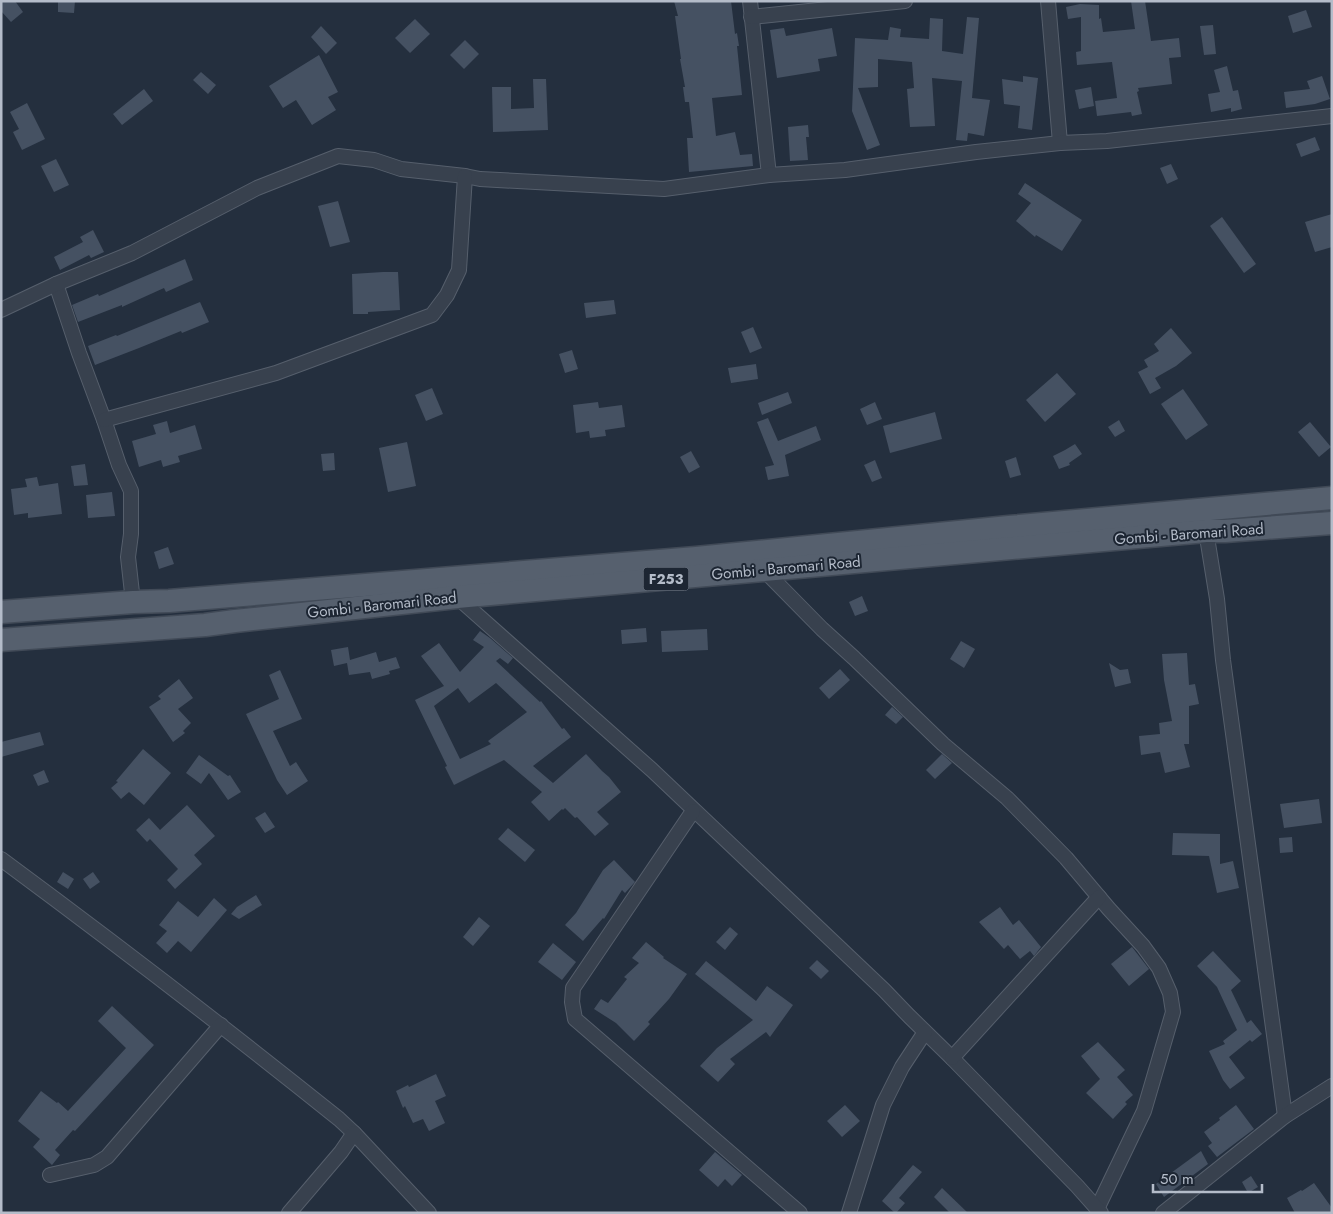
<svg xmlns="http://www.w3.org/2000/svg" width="1333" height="1214" font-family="Jost,sans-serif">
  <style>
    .building { fill: #455162; fill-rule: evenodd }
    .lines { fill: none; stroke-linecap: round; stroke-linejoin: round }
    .minor-casing { stroke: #565f6c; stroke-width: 16 }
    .primary-casing { stroke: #414a57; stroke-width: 25 }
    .minor { stroke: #38414e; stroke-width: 14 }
    .primary { stroke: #56606e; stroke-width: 22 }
    .labels { text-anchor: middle; stroke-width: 4; stroke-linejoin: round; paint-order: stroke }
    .shield { fill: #1d2633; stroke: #878f9c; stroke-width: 1 }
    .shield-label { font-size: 14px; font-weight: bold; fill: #b4bcc9 }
    .street-label { font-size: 15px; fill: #b4bcc9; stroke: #1d2633 }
  </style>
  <rect width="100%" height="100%" fill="#242f3e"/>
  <!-- building -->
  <g class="building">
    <polygon points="1,1 15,1 23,12 11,22 1,11"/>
    <polygon points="58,1 75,1 74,13 58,12"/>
    <polygon points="674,1 731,1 735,34 737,33 739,46 737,46 742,95 712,98 716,136 735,132 740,155 752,154 753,166 689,172 687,138 693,138 689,102 685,102 683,87 685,87 680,59 681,59 675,16 678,16"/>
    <polygon points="1131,1 1145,1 1151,41 1179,38 1181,57 1169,58 1172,84 1138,88 1139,91 1137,92 1142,114 1132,116 1131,112 1097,116 1095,101 1117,98 1112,62 1077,65 1076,52 1081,51 1081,17 1068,19 1066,7 1080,4 1099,5 1099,19 1101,18 1103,32 1135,29"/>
    <polygon points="1306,10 1312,27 1293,33 1288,16"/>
    <polygon points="967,17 979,18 972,98 990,100 984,136 968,133 967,141 956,140 962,81 932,78 935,126 910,127 907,89 914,88 912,62 878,59 878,87 858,88 880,145 867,150 852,111 855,38 888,40 890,27 901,29 900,37 929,39 930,18 943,19 942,51 963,54"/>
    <polygon points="415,19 430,34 410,53 395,38"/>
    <polygon points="1213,25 1216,54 1204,55 1200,26"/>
    <polygon points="321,26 337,43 326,54 311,37"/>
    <polygon points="784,28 786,36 832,28 837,56 818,59 820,71 777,78 770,30"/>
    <polygon points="465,40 479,54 464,69 450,55"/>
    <polygon points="319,55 338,92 328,97 336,110 312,125 296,100 283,108 269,86"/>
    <polygon points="1227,66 1233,91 1238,90 1242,109 1231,112 1231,108 1211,112 1208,94 1220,92 1214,70"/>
    <polygon points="201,72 216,85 208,94 193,80"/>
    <polygon points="1023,76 1038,78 1032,130 1018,128 1020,106 1004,104 1002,79 1023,82"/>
    <polygon points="1322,76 1330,99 1315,104 1286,108 1284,92 1310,89 1307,81"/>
    <polygon points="533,79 546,79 548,130 493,132 492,87 511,87 511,109 534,108"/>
    <polygon points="1091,87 1094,106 1079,109 1075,90"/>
    <polygon points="144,89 153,101 122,125 113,114"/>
    <polygon points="27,103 45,139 22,150 13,132 19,129 10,112"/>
    <polygon points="808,125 809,137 806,137 808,160 790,161 788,127"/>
    <polygon points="1315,137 1320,150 1301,157 1296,144"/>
    <polygon points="56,159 69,185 54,192 41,166"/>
    <polygon points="1171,164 1178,179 1167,184 1160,168"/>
    <polygon points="1025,183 1082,220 1062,251 1036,235 1035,237 1016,221 1031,203 1018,194"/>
    <polygon points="338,201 350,242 330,247 318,206"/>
    <polygon points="1332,214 1332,247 1315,252 1305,222"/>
    <polygon points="1222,217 1256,264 1244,273 1210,226"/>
    <polygon points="93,230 104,252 91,258 89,255 60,270 54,257 83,242 80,237"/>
    <polygon points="185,259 193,280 166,292 164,288 122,307 122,305 78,322 72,305 98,294 99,296"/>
    <polygon points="383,272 398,272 400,310 368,312 368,314 353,314 352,274"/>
    <polygon points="614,300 616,314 586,318 584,303"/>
    <polygon points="200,302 209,322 182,333 181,331 139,348 95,365 88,346 116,335 117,336"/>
    <polygon points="753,327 762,348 750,353 741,332"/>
    <polygon points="1171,328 1192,353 1176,366 1155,378 1161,388 1150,394 1138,372 1148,367 1144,360 1159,351 1154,344"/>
    <polygon points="572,350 578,369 565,373 559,354"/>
    <polygon points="756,364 758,379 731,383 728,368"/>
    <polygon points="1057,373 1076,394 1045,422 1026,400"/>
    <polygon points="432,388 443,414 426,421 415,395"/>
    <polygon points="1183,389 1208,425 1186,440 1161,404"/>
    <polygon points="788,392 792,403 762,415 758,403"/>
    <polygon points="598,402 599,408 622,405 625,427 605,430 606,436 590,438 589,431 576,433 573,405"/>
    <polygon points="875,402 882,419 867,425 860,409"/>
    <polygon points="935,412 942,439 890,453 883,426"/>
    <polygon points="768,418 778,441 816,426 821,440 785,455 789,476 768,480 765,467 774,465 757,422"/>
    <polygon points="1119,420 1125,431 1115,437 1108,427"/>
    <polygon points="167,421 170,433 195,425 202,449 178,456 180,462 163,467 161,460 139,467 132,441 156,434 153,425"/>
    <polygon points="1310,422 1331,447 1319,457 1298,432"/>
    <polygon points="407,442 416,486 388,492 379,448"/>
    <polygon points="1075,444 1082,454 1069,463 1070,465 1059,469 1053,456 1065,450"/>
    <polygon points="691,451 700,467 689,473 680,457"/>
    <polygon points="334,453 335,470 323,471 321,454"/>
    <polygon points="1016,457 1021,475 1010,478 1005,461"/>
    <polygon points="875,460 882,478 872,482 864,465"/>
    <polygon points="85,464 88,485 74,486 71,466"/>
    <polygon points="37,477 39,486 58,483 62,514 28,518 28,513 14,515 11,489 27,487 25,479"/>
    <polygon points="112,492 115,516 88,518 86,495"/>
    <polygon points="168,547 174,564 159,569 154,552"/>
    <polygon points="862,596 868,611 855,616 849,602"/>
    <polygon points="646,628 647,642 622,644 621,630"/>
    <polygon points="707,629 708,650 662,652 661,631"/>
    <path d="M480,631L490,638L513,658L508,664L500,658L496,661L540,702L541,701L562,729L564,728L571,737L533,766L553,783L586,754L602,771L609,777L621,792L597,812L609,824L595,836L577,817L575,818L565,808L563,810L562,809L549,821L531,802L542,792L504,760L454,785L445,767L447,766L415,700L444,686L421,656L439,643L460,672L484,647L473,640ZM496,683L527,712L488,741L491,744L460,759L434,706L458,688L469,703Z"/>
    <polygon points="961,641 975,649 964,668 950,659"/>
    <polygon points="348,647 350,660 376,652 379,662 396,657 400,668 389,671 390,674 372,679 370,672 349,675 347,663 334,666 331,650"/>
    <polygon points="1187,653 1189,685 1195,684 1199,704 1189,706 1189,744 1184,744 1190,767 1165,773 1160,752 1141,755 1139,736 1160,734 1159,723 1172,721 1164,680 1162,654"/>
    <polygon points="1109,663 1120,670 1128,669 1131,683 1115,687"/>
    <polygon points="840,669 850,680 829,699 819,688"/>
    <polygon points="280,670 302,719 273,731 290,766 296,762 308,781 287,795 277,780 246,714 279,699 269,675"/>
    <polygon points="179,679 193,698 178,709 191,723 183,731 185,733 173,742 149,707 161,699 158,696"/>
    <polygon points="892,707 903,717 896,724 885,715"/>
    <polygon points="40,732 44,745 1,757 1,742"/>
    <polygon points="143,749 171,773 144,805 129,792 121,799 111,788 118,782 116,781"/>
    <polygon points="942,754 952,763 935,779 926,770"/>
    <polygon points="199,755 228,776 230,775 241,792 228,800 209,773 201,784 186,773"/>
    <polygon points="44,770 49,782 38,786 33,775"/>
    <polygon points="1319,799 1322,823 1284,828 1280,804"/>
    <polygon points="187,805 215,836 194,855 202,864 175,889 167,880 178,869 150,839 147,842 136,830 149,818 160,830"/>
    <polygon points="265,812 275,827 265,833 255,818"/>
    <polygon points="508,828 535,850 525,862 498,839"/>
    <polygon points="1173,833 1220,834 1220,864 1233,861 1239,888 1217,893 1209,856 1172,855"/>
    <polygon points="1292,837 1293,852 1280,853 1279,838"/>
    <polygon points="614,860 635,882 625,893 622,890 604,919 603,918 583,941 565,925 576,913 603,870"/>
    <polygon points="63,872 74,879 68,889 57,882"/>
    <polygon points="93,872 100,882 90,889 83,879"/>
    <polygon points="256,895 262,905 239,919 231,914 237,907"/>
    <polygon points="214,898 227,910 191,952 178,941 167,953 156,943 167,931 159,925 178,901 198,917"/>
    <polygon points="1000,907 1013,925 1019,920 1041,947 1034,956 1030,951 1020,959 1008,945 1004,949 979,922"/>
    <polygon points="479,917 490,926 473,946 463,937"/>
    <polygon points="730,927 738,934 725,950 716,942"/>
    <polygon points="646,942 664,957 663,958 687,974 669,999 648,1022 650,1024 634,1041 616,1023 594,1009 601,999 608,1003 627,979 624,977 639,963 632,958"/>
    <polygon points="553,943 576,962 562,980 538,962"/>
    <polygon points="1132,947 1149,969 1129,986 1111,964"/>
    <polygon points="1213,951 1241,981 1231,990 1247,1023 1251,1020 1262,1034 1252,1042 1250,1040 1229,1057 1245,1078 1230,1089 1223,1080 1209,1051 1225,1044 1223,1041 1237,1030 1217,987 1197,966"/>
    <polygon points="817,960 829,971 821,979 809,968"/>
    <polygon points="706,961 756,1001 767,986 793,1005 770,1037 766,1032 730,1059 735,1064 718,1082 700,1066 717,1048 753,1020 695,974"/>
    <polygon points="112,1006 154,1045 75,1131 73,1130 55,1150 60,1155 52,1165 33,1147 40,1139 18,1121 41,1091 57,1103 58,1102 68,1111 126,1048 98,1021"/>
    <polygon points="1098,1042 1125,1070 1117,1077 1133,1095 1125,1102 1127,1104 1113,1119 1086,1093 1100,1079 1081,1056"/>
    <polygon points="436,1074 446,1096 435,1101 445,1123 429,1131 423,1119 413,1123 405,1106 403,1108 396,1091 408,1085 409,1087"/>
    <polygon points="845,1105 860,1121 842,1137 827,1121"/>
    <polygon points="1236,1105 1254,1129 1217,1157 1208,1146 1212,1143 1204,1132 1220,1120 1219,1118"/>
    <polygon points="1201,1151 1208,1164 1164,1197 1156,1184"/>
    <polygon points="715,1152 742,1175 732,1186 725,1179 718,1187 699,1170"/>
    <polygon points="913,1165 922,1172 899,1198 905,1203 896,1213 895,1213 882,1201"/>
    <polygon points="1251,1176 1258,1187 1248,1193 1242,1182"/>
    <polygon points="1314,1183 1332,1208 1332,1213 1295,1213 1287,1198 1301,1190 1302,1191"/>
    <polygon points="942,1188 968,1213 950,1213 934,1197"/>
  </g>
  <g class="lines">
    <!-- minor casing -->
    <g class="minor-casing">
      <g id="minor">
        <polyline points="750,1 769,175"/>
        <polyline points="1048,1 1060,143"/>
        <polyline points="751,17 905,1"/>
        <polyline points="56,284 79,353 104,420 119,465 131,491 131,534 128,557 133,602"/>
        <polyline points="1,310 56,284 132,253 257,188 338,156 374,160 401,169 465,176 480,179 664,189 769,175 845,170 976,152 1060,143 1107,141 1332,116"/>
        <polyline points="104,420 276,373 432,315 447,295 459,270 465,176"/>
        <polyline points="1206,531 1217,599 1223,660 1285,1116"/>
        <polyline points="764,570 822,629 854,658 943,744 1007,798 1066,858 1109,909 1143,946 1159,968 1170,993 1173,1012 1144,1111 1097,1209"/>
        <polyline points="457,597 652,770 884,990 909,1016 952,1058 1077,1186 1101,1213"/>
        <polyline points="693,811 573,988 572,1002 575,1019 800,1213"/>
        <path d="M1,859C116,944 228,1030 339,1119L354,1133L429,1213"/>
        <polyline points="952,1058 1099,897"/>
        <polyline points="50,1175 94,1165 107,1157 221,1025"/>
        <polyline points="289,1213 341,1152 354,1133"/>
        <polyline points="849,1213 883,1105 902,1067 925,1032"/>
        <polyline points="1163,1213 1285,1116 1332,1086"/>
      </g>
    </g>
    <!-- primary casing -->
    <g class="primary-casing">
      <g id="primary">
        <polyline points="1,612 133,602 169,601 696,558 1009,527 1332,498"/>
        <polyline points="1,640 205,625 235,621 457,597 1206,531 1225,531 1332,523"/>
      </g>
    </g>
    <!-- minor -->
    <use href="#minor" class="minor"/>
    <!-- primary -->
    <use href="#primary" class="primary"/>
  </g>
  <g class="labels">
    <!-- shield labels -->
    <rect class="shield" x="643.5" y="567.5" width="45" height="23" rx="4"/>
    <g class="shield-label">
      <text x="666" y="584">F253</text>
    </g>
    <!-- street labels -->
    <g class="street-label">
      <text transform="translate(1189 534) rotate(-4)" y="5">Gombi - Baromari Road</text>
      <text transform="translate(786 568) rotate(-5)" y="5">Gombi - Baromari Road</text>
      <text transform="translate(382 605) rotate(-6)" y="5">Gombi - Baromari Road</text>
    </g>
  </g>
  <!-- border -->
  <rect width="1333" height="1214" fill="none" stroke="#b4bcc9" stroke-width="5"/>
  <!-- scale -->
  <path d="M1153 1184v8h109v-8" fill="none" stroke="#b4bcc9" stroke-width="2.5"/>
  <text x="1160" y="1184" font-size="15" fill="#b4bcc9" stroke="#1d2633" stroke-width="4" paint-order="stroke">50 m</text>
</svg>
